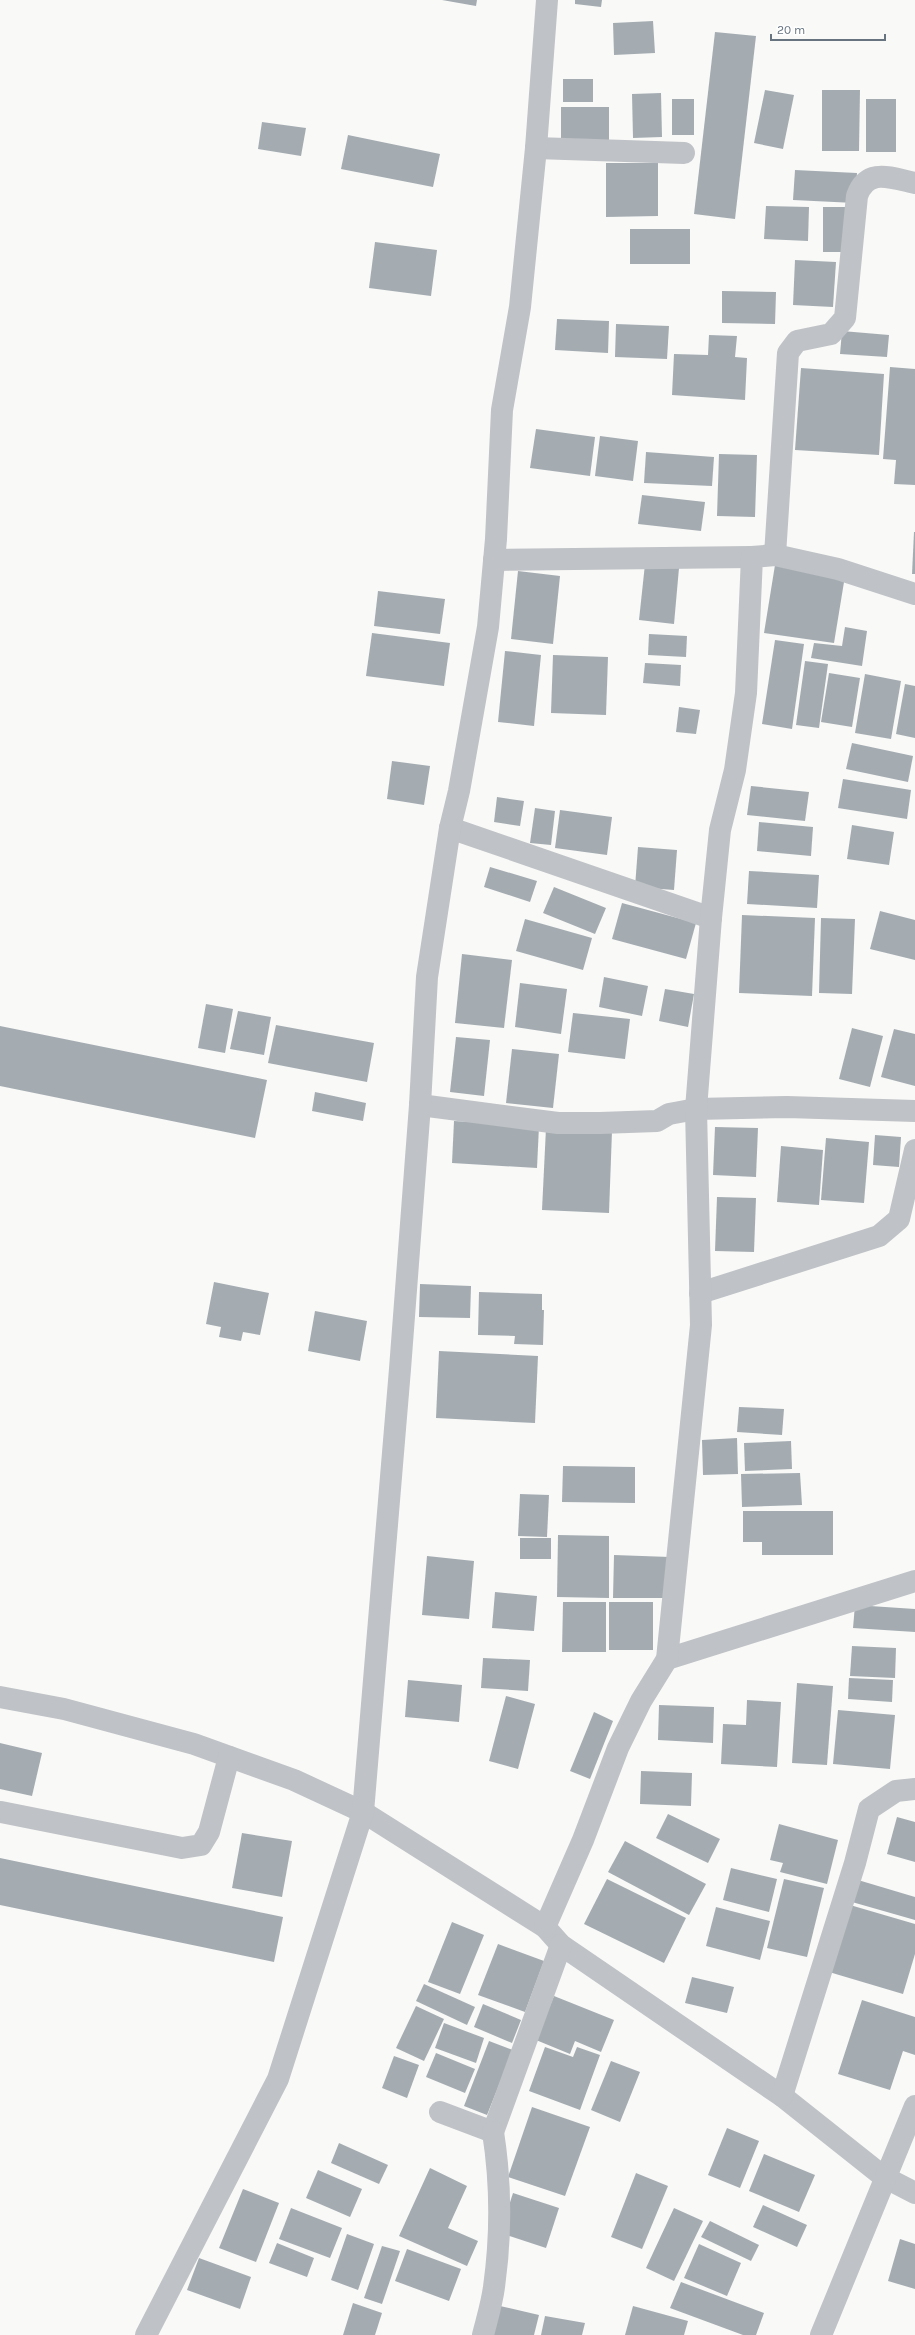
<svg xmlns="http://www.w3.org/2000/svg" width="915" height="2335" font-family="Karla,sans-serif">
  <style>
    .building { fill: #a4acb2 }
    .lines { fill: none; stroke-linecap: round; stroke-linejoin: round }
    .minor { stroke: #bfc2c6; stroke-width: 22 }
  </style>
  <rect width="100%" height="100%" fill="#f9f9f7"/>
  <!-- building -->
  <g class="building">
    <polygon points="442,0 477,0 476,6"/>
    <polygon points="575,0 602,0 601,7 575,4"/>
    <polygon points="653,21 655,53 614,55 613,23"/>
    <polygon points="715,32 756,36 735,219 694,214"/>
    <rect x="563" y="79" width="30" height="23"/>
    <polygon points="765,90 794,95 783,149 754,143"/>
    <polygon points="822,90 860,90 859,151 822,151"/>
    <polygon points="661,93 662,137 633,138 632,94"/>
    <rect x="672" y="99" width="22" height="36"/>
    <rect x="866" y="99" width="30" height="53"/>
    <rect x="561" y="107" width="48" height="35"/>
    <polygon points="262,122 306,128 301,156 258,149"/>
    <polygon points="348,135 440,154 433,187 341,169"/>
    <polygon points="606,163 658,163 658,216 606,217"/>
    <polygon points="795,170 857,173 855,203 793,200"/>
    <polygon points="766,206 809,207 808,241 764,239"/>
    <rect x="823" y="207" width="22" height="45"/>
    <rect x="630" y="229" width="60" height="35"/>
    <polygon points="375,242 437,250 431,296 369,288"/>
    <polygon points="795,260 836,262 833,307 793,305"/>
    <polygon points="722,291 776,292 775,324 722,323"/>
    <polygon points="557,319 609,321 608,353 555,350"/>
    <polygon points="616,324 669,326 667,359 615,357"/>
    <polygon points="842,331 889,335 887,357 840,354"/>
    <polygon points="709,335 737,336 735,357 747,358 745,400 672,395 674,354 708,355"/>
    <polygon points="890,367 915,369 915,485 894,484 896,460 883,459"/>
    <polygon points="801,368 884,374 879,455 795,450"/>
    <polygon points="536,429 595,437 590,476 530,468"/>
    <polygon points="600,436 638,441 633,481 595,476"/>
    <polygon points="646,452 714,457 712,486 644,483"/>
    <polygon points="719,454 757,455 755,517 717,516"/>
    <polygon points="642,495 705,502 701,531 638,524"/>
    <polygon points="914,532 915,532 915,574 912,574"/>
    <polygon points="645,564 679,568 674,624 639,620"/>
    <polygon points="775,565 845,576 834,643 764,633"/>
    <polygon points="518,571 560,576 553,644 511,639"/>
    <polygon points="378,591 445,599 440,634 374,626"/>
    <polygon points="845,627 867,631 862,666 811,658 814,643 842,646"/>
    <polygon points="372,633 450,643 444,686 366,676"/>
    <polygon points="649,634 687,636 686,657 648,655"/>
    <polygon points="775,640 804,644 792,729 762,724"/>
    <polygon points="505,651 541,655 534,726 498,722"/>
    <polygon points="553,655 608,657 606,715 551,713"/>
    <polygon points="805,661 828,664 819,728 796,725"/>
    <polygon points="645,663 681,665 680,686 643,683"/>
    <polygon points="829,673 860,678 852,727 821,722"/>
    <polygon points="865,674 901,681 891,739 855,733"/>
    <polygon points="905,684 915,686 915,738 896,734"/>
    <polygon points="679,707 700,710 696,734 676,732"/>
    <polygon points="852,743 913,756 908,782 846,769"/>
    <polygon points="392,761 430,766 424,805 387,799"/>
    <polygon points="843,779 911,790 907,819 838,808"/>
    <polygon points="751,786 809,792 805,821 747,815"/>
    <polygon points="497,797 524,801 520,826 494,822"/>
    <polygon points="535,808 555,811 551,845 530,843"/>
    <polygon points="560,810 612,817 607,855 555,848"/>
    <polygon points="759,822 813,827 811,856 757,851"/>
    <polygon points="852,825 894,832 889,865 847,859"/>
    <polygon points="638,847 677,850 674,890 635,887"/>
    <polygon points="490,867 537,881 530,902 484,887"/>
    <polygon points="749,871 819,875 817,908 747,904"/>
    <polygon points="554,887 606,908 595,934 543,913"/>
    <polygon points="622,903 696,923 686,959 612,939"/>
    <polygon points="880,911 915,920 915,960 870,949"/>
    <polygon points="742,915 815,918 812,996 739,993"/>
    <polygon points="821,918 855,919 852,994 819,993"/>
    <polygon points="525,919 592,938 583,970 516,951"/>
    <polygon points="462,954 512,960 504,1028 455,1023"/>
    <polygon points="604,977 648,986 642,1016 599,1007"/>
    <polygon points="520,983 567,989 561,1034 515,1027"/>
    <polygon points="665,989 694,994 688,1027 659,1021"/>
    <polygon points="206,1004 233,1009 225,1053 198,1048"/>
    <polygon points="238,1011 271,1017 264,1055 230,1049"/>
    <polygon points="573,1013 630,1019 625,1059 568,1052"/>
    <polygon points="276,1025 374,1043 367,1082 268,1063"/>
    <polygon points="0,1026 267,1080 255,1138 0,1086"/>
    <polygon points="852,1028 883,1036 870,1087 839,1079"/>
    <polygon points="894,1029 915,1034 915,1086 881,1077"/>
    <polygon points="456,1037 490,1040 484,1096 450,1092"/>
    <polygon points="512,1049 559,1054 553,1108 506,1103"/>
    <polygon points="315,1092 366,1103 363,1121 312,1111"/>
    <polygon points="454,1121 539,1126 537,1168 452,1163"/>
    <polygon points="715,1127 758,1128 756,1177 713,1175"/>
    <polygon points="546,1128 612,1131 609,1213 542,1210"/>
    <polygon points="875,1135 901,1137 899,1167 873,1165"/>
    <polygon points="826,1138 869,1142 864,1203 821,1200"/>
    <polygon points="781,1146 823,1150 819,1205 777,1202"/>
    <polygon points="717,1197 756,1198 754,1252 715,1251"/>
    <polygon points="214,1282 269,1293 260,1335 243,1332 241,1341 219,1337 221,1327 206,1324"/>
    <polygon points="420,1284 471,1286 470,1318 419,1317"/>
    <polygon points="479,1292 542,1294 542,1310 544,1310 543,1345 514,1344 515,1336 478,1335"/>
    <polygon points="315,1311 367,1321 360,1361 308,1351"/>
    <polygon points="439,1351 538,1356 535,1423 436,1418"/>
    <polygon points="739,1407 784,1409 782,1435 737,1432"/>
    <polygon points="737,1438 738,1474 703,1475 702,1440"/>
    <polygon points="791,1441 792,1469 745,1471 744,1443"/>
    <polygon points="563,1466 635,1467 635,1503 562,1502"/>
    <polygon points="800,1473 802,1505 742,1507 741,1474"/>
    <polygon points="520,1494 549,1495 547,1537 518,1536"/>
    <polygon points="743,1511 833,1511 833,1555 762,1555 762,1542 743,1542"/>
    <polygon points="558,1535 609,1536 609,1598 557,1597"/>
    <rect x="520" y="1538" width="31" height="21"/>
    <polygon points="614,1555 670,1557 670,1598 613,1598"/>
    <polygon points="427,1556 474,1561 469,1619 422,1615"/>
    <polygon points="495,1592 537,1596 534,1631 492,1628"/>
    <polygon points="563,1602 606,1602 606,1652 562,1652"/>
    <rect x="609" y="1602" width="44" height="48"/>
    <polygon points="855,1605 915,1609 915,1632 853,1628"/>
    <polygon points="852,1646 896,1648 895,1678 850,1676"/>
    <polygon points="483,1658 530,1660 528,1691 481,1688"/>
    <polygon points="849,1678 893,1680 892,1702 848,1699"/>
    <polygon points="408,1680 462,1685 459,1722 405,1717"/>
    <polygon points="797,1683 833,1686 827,1765 792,1763"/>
    <polygon points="506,1696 535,1704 518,1769 489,1761"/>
    <polygon points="747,1700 781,1702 777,1767 721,1764 723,1724 746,1725"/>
    <polygon points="659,1705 714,1707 713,1743 658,1740"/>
    <polygon points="838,1710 895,1715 890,1769 833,1764"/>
    <polygon points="594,1712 613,1721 590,1779 570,1771"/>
    <polygon points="0,1743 42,1753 32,1796 0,1789"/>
    <polygon points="641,1771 692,1773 691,1806 640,1804"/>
    <polygon points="668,1814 720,1839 708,1863 656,1838"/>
    <polygon points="897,1817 915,1822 915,1862 887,1854"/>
    <polygon points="779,1824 838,1840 827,1884 780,1872 783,1863 770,1860"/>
    <polygon points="242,1833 292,1841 282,1897 232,1888"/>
    <polygon points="625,1841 706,1884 689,1915 608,1872"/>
    <polygon points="0,1858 283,1917 274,1962 0,1905"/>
    <polygon points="731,1868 777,1879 769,1912 723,1900"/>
    <polygon points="607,1879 686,1918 664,1963 584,1924"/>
    <polygon points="784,1879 824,1888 807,1957 767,1948"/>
    <polygon points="858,1880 915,1897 915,1920 852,1902"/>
    <polygon points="850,1905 915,1924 915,1954 903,1994 829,1972"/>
    <polygon points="716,1907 770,1921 760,1960 706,1946"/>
    <polygon points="452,1922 484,1935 460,1994 428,1982"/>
    <polygon points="498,1944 544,1961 525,2012 478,1995"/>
    <polygon points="692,1977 734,1987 727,2013 685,2003"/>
    <polygon points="424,1984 475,2007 467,2025 416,2001"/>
    <polygon points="554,1996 614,2020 601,2052 575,2041 570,2054 536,2040"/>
    <polygon points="862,2000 915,2017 915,2055 903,2051 890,2090 838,2074"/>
    <polygon points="483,2004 521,2020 512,2043 474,2027"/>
    <polygon points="416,2006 444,2019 424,2061 396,2048"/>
    <polygon points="444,2023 484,2038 476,2063 435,2048"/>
    <polygon points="489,2041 513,2050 487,2115 464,2106"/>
    <polygon points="545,2047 573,2057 577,2047 600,2055 580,2110 529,2091"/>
    <polygon points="436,2053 475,2069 465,2093 426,2077"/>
    <polygon points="394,2056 419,2065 407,2098 382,2088"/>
    <polygon points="611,2061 640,2072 620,2122 591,2110"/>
    <polygon points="532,2107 590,2127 565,2196 508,2177"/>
    <polygon points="727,2128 759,2141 740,2188 708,2175"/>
    <polygon points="339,2143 388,2165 379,2184 331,2163"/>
    <polygon points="764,2154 815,2175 799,2212 749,2191"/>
    <polygon points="430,2168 467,2186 448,2228 478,2241 467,2266 399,2236"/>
    <polygon points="318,2170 362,2189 350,2217 306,2198"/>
    <polygon points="636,2173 668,2186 642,2249 611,2237"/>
    <polygon points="243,2189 279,2203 256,2262 219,2248"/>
    <polygon points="513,2193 559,2208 546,2248 500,2233"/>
    <polygon points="763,2205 807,2225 797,2247 753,2227"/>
    <polygon points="291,2208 342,2228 330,2258 279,2239"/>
    <polygon points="674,2208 703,2221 674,2281 646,2268"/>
    <polygon points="710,2221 759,2245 751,2261 701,2237"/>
    <polygon points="347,2234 374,2244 358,2290 331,2280"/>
    <polygon points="900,2239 915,2244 915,2289 888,2281"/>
    <polygon points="277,2243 314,2258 307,2277 269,2263"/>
    <polygon points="699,2244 741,2263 727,2296 684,2278"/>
    <polygon points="382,2246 400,2251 382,2304 364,2298"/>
    <polygon points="407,2249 461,2269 449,2301 395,2281"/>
    <polygon points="199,2258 251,2277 240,2309 187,2290"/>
    <polygon points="681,2282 764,2313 756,2335 743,2335 670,2308"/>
    <polygon points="353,2303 382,2313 375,2335 343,2335"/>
    <polygon points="500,2306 539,2315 534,2335 493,2335"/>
    <polygon points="633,2306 688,2321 684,2335 625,2335"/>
    <polygon points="545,2316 585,2323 582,2335 541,2335"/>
  </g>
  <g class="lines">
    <!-- minor -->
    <g class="minor">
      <polyline points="536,148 684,153"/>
      <path d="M775,555L788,353L797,341L831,334L845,318L857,196C867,167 891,178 915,183"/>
      <polyline points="494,560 752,557"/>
      <polyline points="450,828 711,918"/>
      <polyline points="420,1105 558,1123 600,1123 657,1121 669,1114 696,1109 787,1107 915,1111"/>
      <polyline points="700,1293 879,1236 899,1219 915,1150"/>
      <polyline points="667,1659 915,1581"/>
      <polyline points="0,1697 64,1709 194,1744 294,1780 363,1812 545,1927 561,1945 782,2096 884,2177 915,2193"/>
      <polyline points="1,1812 182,1848 201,1845 209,1832 229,1757"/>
      <polyline points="545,1927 583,1840 618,1748 641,1701 667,1659 701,1325 696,1109 711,918 720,830 735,770 746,693 752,557 775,555 838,569 915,594"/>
      <polyline points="782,2096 855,1863 869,1809 896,1791 915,1789"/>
      <polyline points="440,2112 493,2132 561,1945"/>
      <polyline points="146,2335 278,2079 363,1812 400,1369 420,1105 427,977 450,828 459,791 488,627 496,539 502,410 520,307 536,148 547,0"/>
      <path d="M483,2335C487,2319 492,2303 494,2287C501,2237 501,2183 493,2132"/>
      <polyline points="821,2335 915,2106"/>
    </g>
  </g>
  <!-- scale -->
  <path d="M771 34v6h114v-6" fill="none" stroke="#67747f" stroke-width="2"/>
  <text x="777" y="34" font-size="12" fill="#67747f" stroke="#ffffff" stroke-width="3" paint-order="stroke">20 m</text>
</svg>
